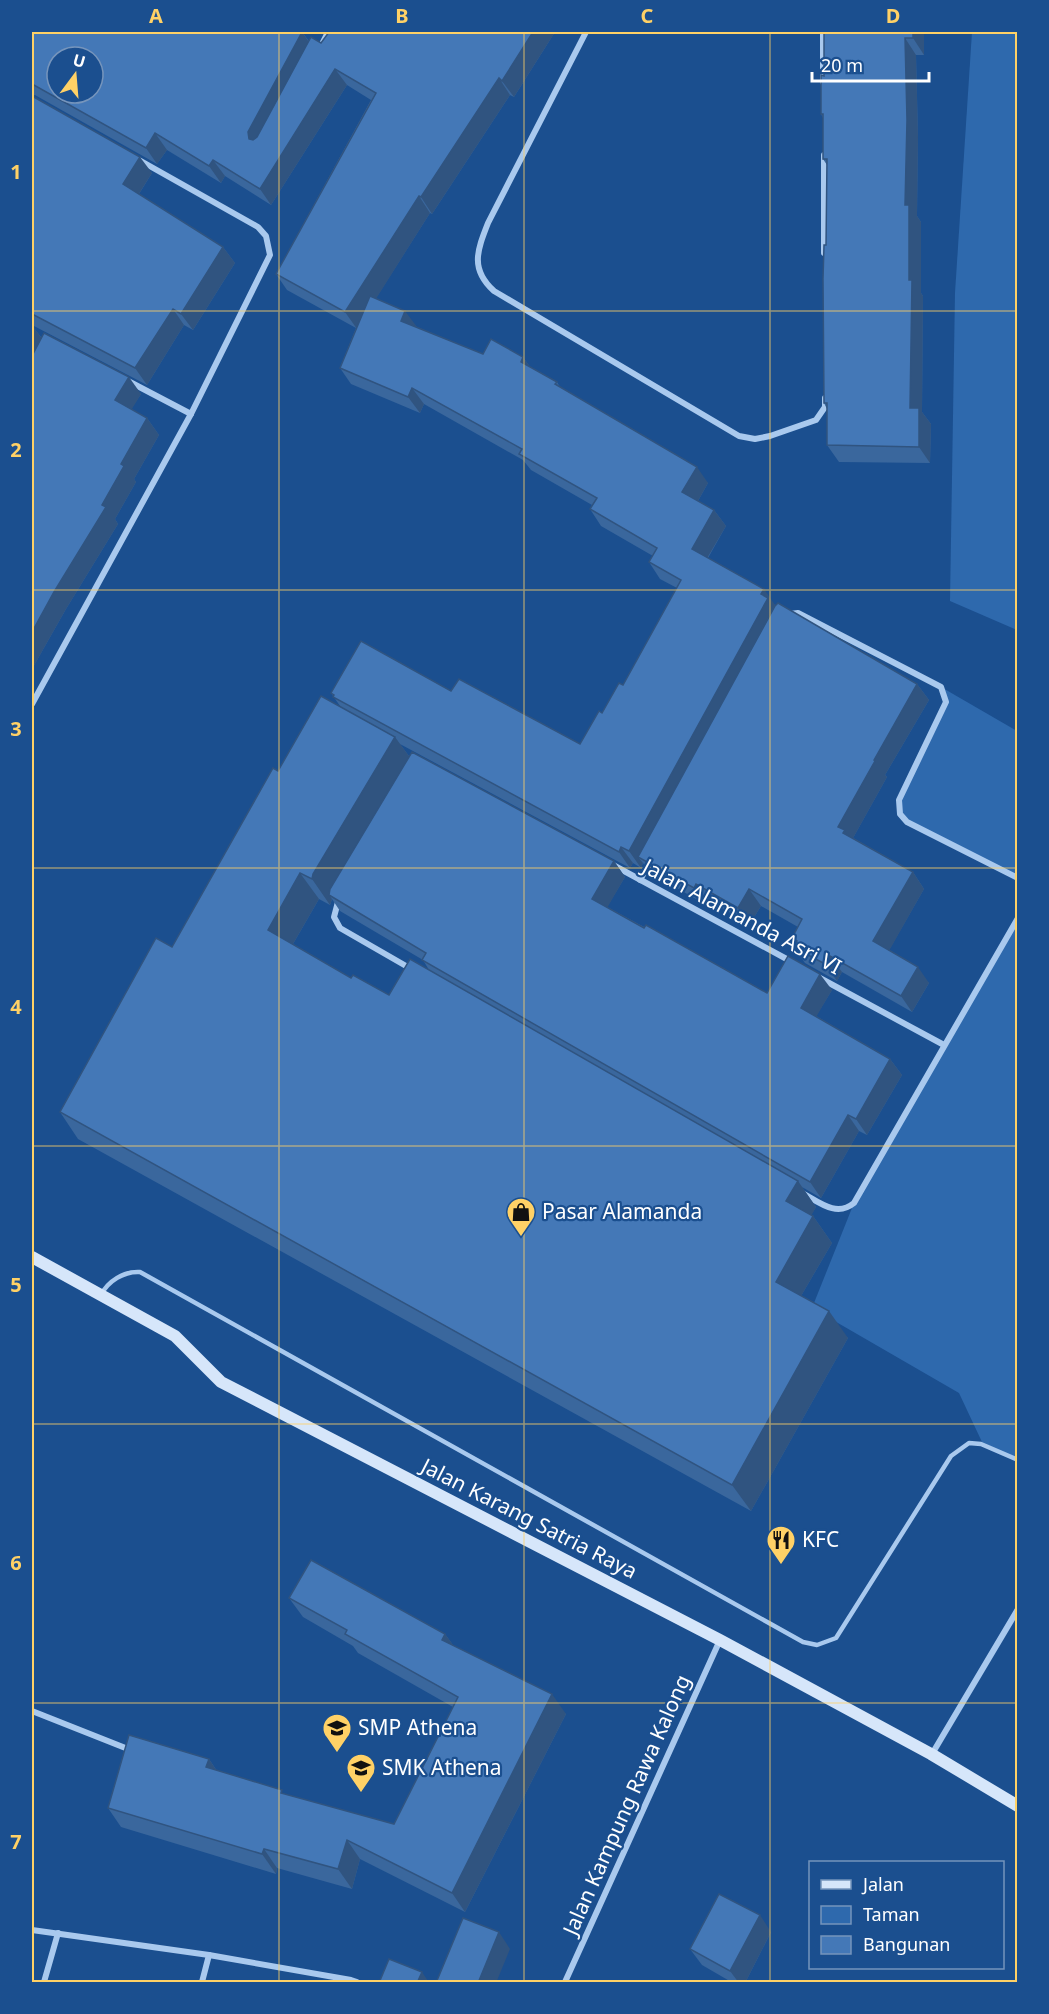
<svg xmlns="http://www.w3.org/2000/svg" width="1049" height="2014" font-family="'Noto Sans',sans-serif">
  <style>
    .green { fill: #2e69ad }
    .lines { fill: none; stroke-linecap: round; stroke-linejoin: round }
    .lane { stroke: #a9c9ee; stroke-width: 4.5 }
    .street { stroke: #a9c9ee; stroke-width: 6 }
    .secondary { stroke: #d6e6fa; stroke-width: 12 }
    .wall { fill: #3a679d; fill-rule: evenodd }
    .shaded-wall { fill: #305480 }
    .building { fill: #4478b7; stroke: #305480; stroke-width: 1.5; fill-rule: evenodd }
    .grid { fill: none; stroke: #ffd166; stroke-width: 1.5; stroke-opacity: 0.55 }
    .labels { text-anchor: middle; stroke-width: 4.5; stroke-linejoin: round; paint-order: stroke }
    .street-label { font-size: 21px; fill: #fff; stroke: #1b4f8f }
    .poi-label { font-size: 21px; fill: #fff; stroke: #1b4f8f; text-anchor: start }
    .neatline { fill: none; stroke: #ffd166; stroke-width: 2 }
    .grid-label { font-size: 20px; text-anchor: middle; font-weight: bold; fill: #ffd166 }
  </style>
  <rect width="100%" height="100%" fill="#1b4f8f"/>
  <!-- green -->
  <g class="green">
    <polygon points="972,32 1017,32 1017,630 950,601 955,293"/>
    <polygon points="941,687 1017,731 1017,878 907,822 898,806 946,702"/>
    <polygon points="1017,918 1017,1459 982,1442 959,1393 812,1308 854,1203"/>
  </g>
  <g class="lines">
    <!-- lane -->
    <path class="lane" d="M101,1295C108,1281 124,1271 140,1272L803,1642L817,1645L836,1638L951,1456L969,1443L981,1444L1018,1460"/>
    <!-- street -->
    <g class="street">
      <path d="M586,32L488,223C477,251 470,269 494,291L739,436L755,439L770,436L816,420L825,407V398"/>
      <polyline points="823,32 823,82"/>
      <polyline points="322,44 328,32"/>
      <polyline points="824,155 824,253"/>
      <polyline points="128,381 191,414"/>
      <polyline points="790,614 798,613 941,687 946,702 899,800 900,814 907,822 1018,878"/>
      <polyline points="32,704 191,414 270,255 266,236 258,227 139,160"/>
      <polyline points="613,865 794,963"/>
      <polyline points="640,880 650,862"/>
      <polyline points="339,898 334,917 340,928 413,970"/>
      <polyline points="818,977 944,1045"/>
      <path d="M804,1194C820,1203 837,1217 854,1203L1018,918"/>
      <polyline points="32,1711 128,1749"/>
      <polyline points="932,1754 1018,1609"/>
      <polyline points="32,1930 209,1955 351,1980 357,1982"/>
      <polyline points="44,1982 58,1933"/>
      <polyline points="202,1982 209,1955"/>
      <polyline points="565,1982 720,1640"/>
    </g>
    <!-- secondary -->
    <polyline class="secondary" points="32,1257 175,1336 221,1382 720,1640 931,1754 1018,1806"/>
  </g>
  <!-- wall -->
  <g class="wall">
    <path d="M32,32H302L309,41L321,43L555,32L514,97L510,95L432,214L430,213L376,298L417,327L483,354L523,357L530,367L557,382L560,387L708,483L698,501L714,510L726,526L708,558L775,605L917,684L929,700L885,775L887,777L853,838L913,872L924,889L889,950L929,983L912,1012L842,972L837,981L805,963L793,947L795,943L792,938L798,927L761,906L750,924L707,900L705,904L650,873L643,863L641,868L633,863L630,868L400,744L409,756L614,861L625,877L607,907L767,993L832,990L816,1016L890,1059L902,1075L867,1135L859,1131L821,1198L802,1187L816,1207L811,1215L813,1216L832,1243L801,1296L848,1338L751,1511L78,1139L60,1112L172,947L278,771L340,706L331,693L451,691L580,744L623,685L677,588L660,579L649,562L653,556L601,526L590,509L592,505L531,470L523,460L424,404L420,413L351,384L340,368L356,328L287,290L276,274L371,100L347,85L271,205L225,176L221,183L167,150L157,164L35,95L32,96L152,173L139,194L223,247L235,263L193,330L184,325L147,385L34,326L33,327L41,337L141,394L131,409L147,418L159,435L134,479L136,482L115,519L118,524L66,609L32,669ZM319,899L330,905L332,899L340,911L423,960L429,970L389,995L351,978L293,944Z"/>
    <polygon points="824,32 924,32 924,55 916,55 918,137 917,216 921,222 921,293 923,296 922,412 931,424 930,463 839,462 827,445 827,409 824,403 827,165 823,159 823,118 821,114 824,76"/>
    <polygon points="289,1598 445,1634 453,1645 566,1714 465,1912 360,1859 352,1889 277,1868 276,1874 121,1827 108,1808 209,1759 217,1771 284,1794 394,1824 453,1707 358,1653 353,1646 303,1617"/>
    <polygon points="771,1932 745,1983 733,1983 702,1965 690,1949"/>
  </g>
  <!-- shaded-wall -->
  <g class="shaded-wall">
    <polygon points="302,32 313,48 261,155 249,139 248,132"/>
    <polygon points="533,32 555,32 514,97 502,81"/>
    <polygon points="913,32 924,32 924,55 913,38"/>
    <polygon points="905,38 916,55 918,137 917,216 921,222 921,293 923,296 922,412 931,424 930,463 919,447 910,408 909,280 905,205"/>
    <polygon points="335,69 347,85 271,205 260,189"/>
    <polygon points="499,78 510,95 432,214 421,197"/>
    <polygon points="155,133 167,150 157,164 146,148"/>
    <polygon points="140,157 152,173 135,200 123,184"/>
    <polygon points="213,160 225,176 221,183 209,166"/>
    <polygon points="419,196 430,213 357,329 345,312"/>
    <polygon points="223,247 235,263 193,330 181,314"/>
    <polygon points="173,309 184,325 147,385 135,368"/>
    <polygon points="405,311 417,327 401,321"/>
    <polygon points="34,328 46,344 32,372 32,333"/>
    <polygon points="523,357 535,374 521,362"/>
    <polygon points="129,377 141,394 127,417 115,400"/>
    <polygon points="412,388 424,404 420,413 408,397"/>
    <polygon points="147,418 159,435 134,479 136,482 115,519 118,524 66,609 32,669 32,632 102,505 121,464"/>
    <polygon points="697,467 708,483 694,508 682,492"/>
    <polygon points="714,510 726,526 703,565 692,549"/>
    <polygon points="764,589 775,605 638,857 643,863 641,868 629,851"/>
    <polygon points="917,684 929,700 885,775 887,777 852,840 838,827 874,760"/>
    <polygon points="395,737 414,763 329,895 332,899 330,905 312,879 313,874"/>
    <polygon points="621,847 633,863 630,868 619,852"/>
    <polygon points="614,861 625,877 603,915 592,899"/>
    <polygon points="913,872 924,889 885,958 873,941"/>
    <polygon points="300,873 319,899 286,956 268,930"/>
    <polygon points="696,884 707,900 705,904 694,888"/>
    <polygon points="749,889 761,906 750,924 738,908"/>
    <polygon points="830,956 842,972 837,981 825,964"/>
    <polygon points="918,967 929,983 912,1012 901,996"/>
    <polygon points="820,974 832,990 812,1024 801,1008"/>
    <polygon points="890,1059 902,1075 867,1135 856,1119"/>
    <polygon points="848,1115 859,1131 821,1198 810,1182"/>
    <polygon points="798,1181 816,1207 805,1227 786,1201"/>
    <polygon points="813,1216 832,1243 794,1308 776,1282"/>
    <polygon points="829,1311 848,1338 751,1511 732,1485"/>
    <polygon points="445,1634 459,1653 442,1640"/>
    <polygon points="552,1694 566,1714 465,1912 452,1893"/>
    <polygon points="209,1759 222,1779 206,1767"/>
    <polygon points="347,1840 360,1859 352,1889 338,1869"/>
    <polygon points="264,1849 277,1868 276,1874 262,1854"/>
    <polygon points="760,1915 771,1932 745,1983 739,1983 730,1971"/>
    <polygon points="499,1932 510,1949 496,1983 478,1983"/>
    <polygon points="422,1972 428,1981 427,1983 417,1983"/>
  </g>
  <!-- building -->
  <g class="building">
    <path d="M32,32H302L248,132L249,139L253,140L257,137L311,37L321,43L329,32H533L502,81L499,78L421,197L419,196L345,312L276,274L376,93L335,69L260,189L213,160L209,166L155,133L146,148L32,84ZM57,57H93V93H57Z"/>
    <polygon points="824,32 913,32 913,38 905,38 907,120 905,205 909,205 909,280 912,280 910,408 919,408 919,447 827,445 827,403 824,403 823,279 824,245 826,245 827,159 823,159 823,114 821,114 821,75 824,76"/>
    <polygon points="32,96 140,157 123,184 223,247 181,314 173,309 135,368 32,314"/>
    <polygon points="370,296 405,311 401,321 483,354 491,339 523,357 521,362 557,382 555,384 697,467 682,492 714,510 692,549 764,589 761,594 768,598 629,851 621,847 619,852 333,697 334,695 331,693 361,641 451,691 459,679 580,744 599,711 602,713 619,683 623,685 681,580 649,562 657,548 590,509 597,498 519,454 522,449 412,388 408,397 340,368"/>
    <polygon points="44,333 129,377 115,400 147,418 121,464 124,466 102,505 106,507 54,592 32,632 32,356"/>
    <polygon points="778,603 917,684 874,760 875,761 838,827 845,830 843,833 913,872 873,941 918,967 901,996 830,956 825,964 793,947 797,941 792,938 802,919 749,889 738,908 696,884 694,888 638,857 775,606"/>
    <polygon points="321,696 395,737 313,874 312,879 300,873 268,930 351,978 353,975 389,995 410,959 798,1181 786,1201 813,1216 776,1282 829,1311 732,1485 60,1112 156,938 172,947 273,768 278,771"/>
    <polygon points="412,752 614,861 592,899 644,928 646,925 767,993 788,956 820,974 801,1008 890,1059 856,1119 848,1115 810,1182 422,960 426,953 329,895 330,889"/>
    <polygon points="311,1560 445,1634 442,1640 552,1694 452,1893 347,1840 338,1869 264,1849 262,1854 108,1808 129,1735 209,1759 206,1767 282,1790 281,1793 394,1824 458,1697 345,1634 347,1630 289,1598"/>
    <polygon points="719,1894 760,1915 730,1971 690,1949"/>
    <polygon points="463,1918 499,1932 478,1983 436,1983"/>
    <polygon points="389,1959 422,1972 417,1983 379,1983"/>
  </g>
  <!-- grid -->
  <path class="grid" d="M279,32V1982M524,32V1982M770,32V1982M32,311H1018M32,590H1018M32,868H1018M32,1146H1018M32,1424H1018M32,1703H1018"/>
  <!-- icons -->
  <defs>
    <g id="shop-pin" transform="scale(1.5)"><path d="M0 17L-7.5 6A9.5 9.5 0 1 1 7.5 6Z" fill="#ffd166" stroke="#1b4f8f"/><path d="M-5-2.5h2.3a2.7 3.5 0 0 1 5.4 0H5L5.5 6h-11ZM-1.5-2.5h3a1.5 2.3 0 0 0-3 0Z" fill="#111"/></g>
    <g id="restaurant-pin" transform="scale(1.5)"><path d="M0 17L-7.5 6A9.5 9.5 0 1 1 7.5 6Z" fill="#ffd166" stroke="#1b4f8f"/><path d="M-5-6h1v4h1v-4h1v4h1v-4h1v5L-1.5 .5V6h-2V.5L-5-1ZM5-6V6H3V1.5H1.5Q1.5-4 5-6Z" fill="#111"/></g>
    <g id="school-pin" transform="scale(1.5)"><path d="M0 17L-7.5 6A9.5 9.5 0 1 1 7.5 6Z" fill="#ffd166" stroke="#1b4f8f"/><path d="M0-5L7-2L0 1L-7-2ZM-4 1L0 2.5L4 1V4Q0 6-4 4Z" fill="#111"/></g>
  </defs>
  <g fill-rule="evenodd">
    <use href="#shop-pin" x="521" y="1212"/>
    <use href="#restaurant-pin" x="781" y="1540"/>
    <use href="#school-pin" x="337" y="1728"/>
    <use href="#school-pin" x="361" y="1768"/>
  </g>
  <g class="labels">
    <!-- street labels -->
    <g class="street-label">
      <text transform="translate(742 917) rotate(28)" y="7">Jalan Alamanda Asri VI</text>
      <text transform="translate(529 1519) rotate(27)" y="7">Jalan Karang Satria Raya</text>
      <text transform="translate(627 1805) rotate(-66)" y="7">Jalan Kampung Rawa Kalong</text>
    </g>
    <!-- poi labels -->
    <g class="poi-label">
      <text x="542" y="1219">Pasar Alamanda</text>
      <text x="802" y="1547">KFC</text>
      <text x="358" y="1735">SMP Athena</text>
      <text x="382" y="1775">SMK Athena</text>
    </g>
  </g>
  <!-- border -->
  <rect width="1049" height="2014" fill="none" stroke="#1b4f8f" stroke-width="66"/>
  <!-- legend -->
  <rect x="809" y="1861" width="195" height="108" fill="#1b4f8f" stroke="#7695bc" stroke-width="1.5"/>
  <rect x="821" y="1880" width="30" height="9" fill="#d6e6fa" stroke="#7695bc" stroke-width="1.5"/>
  <text x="863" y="1891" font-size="18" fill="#ffffff">Jalan</text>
  <rect x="821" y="1906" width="30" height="18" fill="#2e69ad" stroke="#7695bc" stroke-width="1.5"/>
  <text x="863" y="1921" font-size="18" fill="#ffffff">Taman</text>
  <rect x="821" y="1936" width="30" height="18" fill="#4478b7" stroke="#7695bc" stroke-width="1.5"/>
  <text x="863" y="1951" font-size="18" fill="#ffffff">Bangunan</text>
  <!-- north arrow -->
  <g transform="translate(75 75) rotate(16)"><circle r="28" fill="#1b4f8f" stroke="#7695bc" stroke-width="1.5"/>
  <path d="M0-4.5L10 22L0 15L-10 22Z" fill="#ffd166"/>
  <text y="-9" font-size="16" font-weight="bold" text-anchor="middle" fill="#ffffff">U</text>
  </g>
  <!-- scale -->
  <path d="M812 72v9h117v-9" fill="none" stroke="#ffffff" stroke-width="3"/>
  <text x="821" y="72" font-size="18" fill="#ffffff" stroke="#1b4f8f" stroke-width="4.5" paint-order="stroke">20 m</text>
  <rect x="33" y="33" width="983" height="1948" class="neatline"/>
  <g class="grid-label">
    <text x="156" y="23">A</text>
    <text x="402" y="23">B</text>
    <text x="647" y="23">C</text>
    <text x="893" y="23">D</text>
    <text x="16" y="179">1</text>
    <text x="16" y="457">2</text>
    <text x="16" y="736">3</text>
    <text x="16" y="1014">4</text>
    <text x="16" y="1292">5</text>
    <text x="16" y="1570">6</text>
    <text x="16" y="1849">7</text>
  </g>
</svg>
